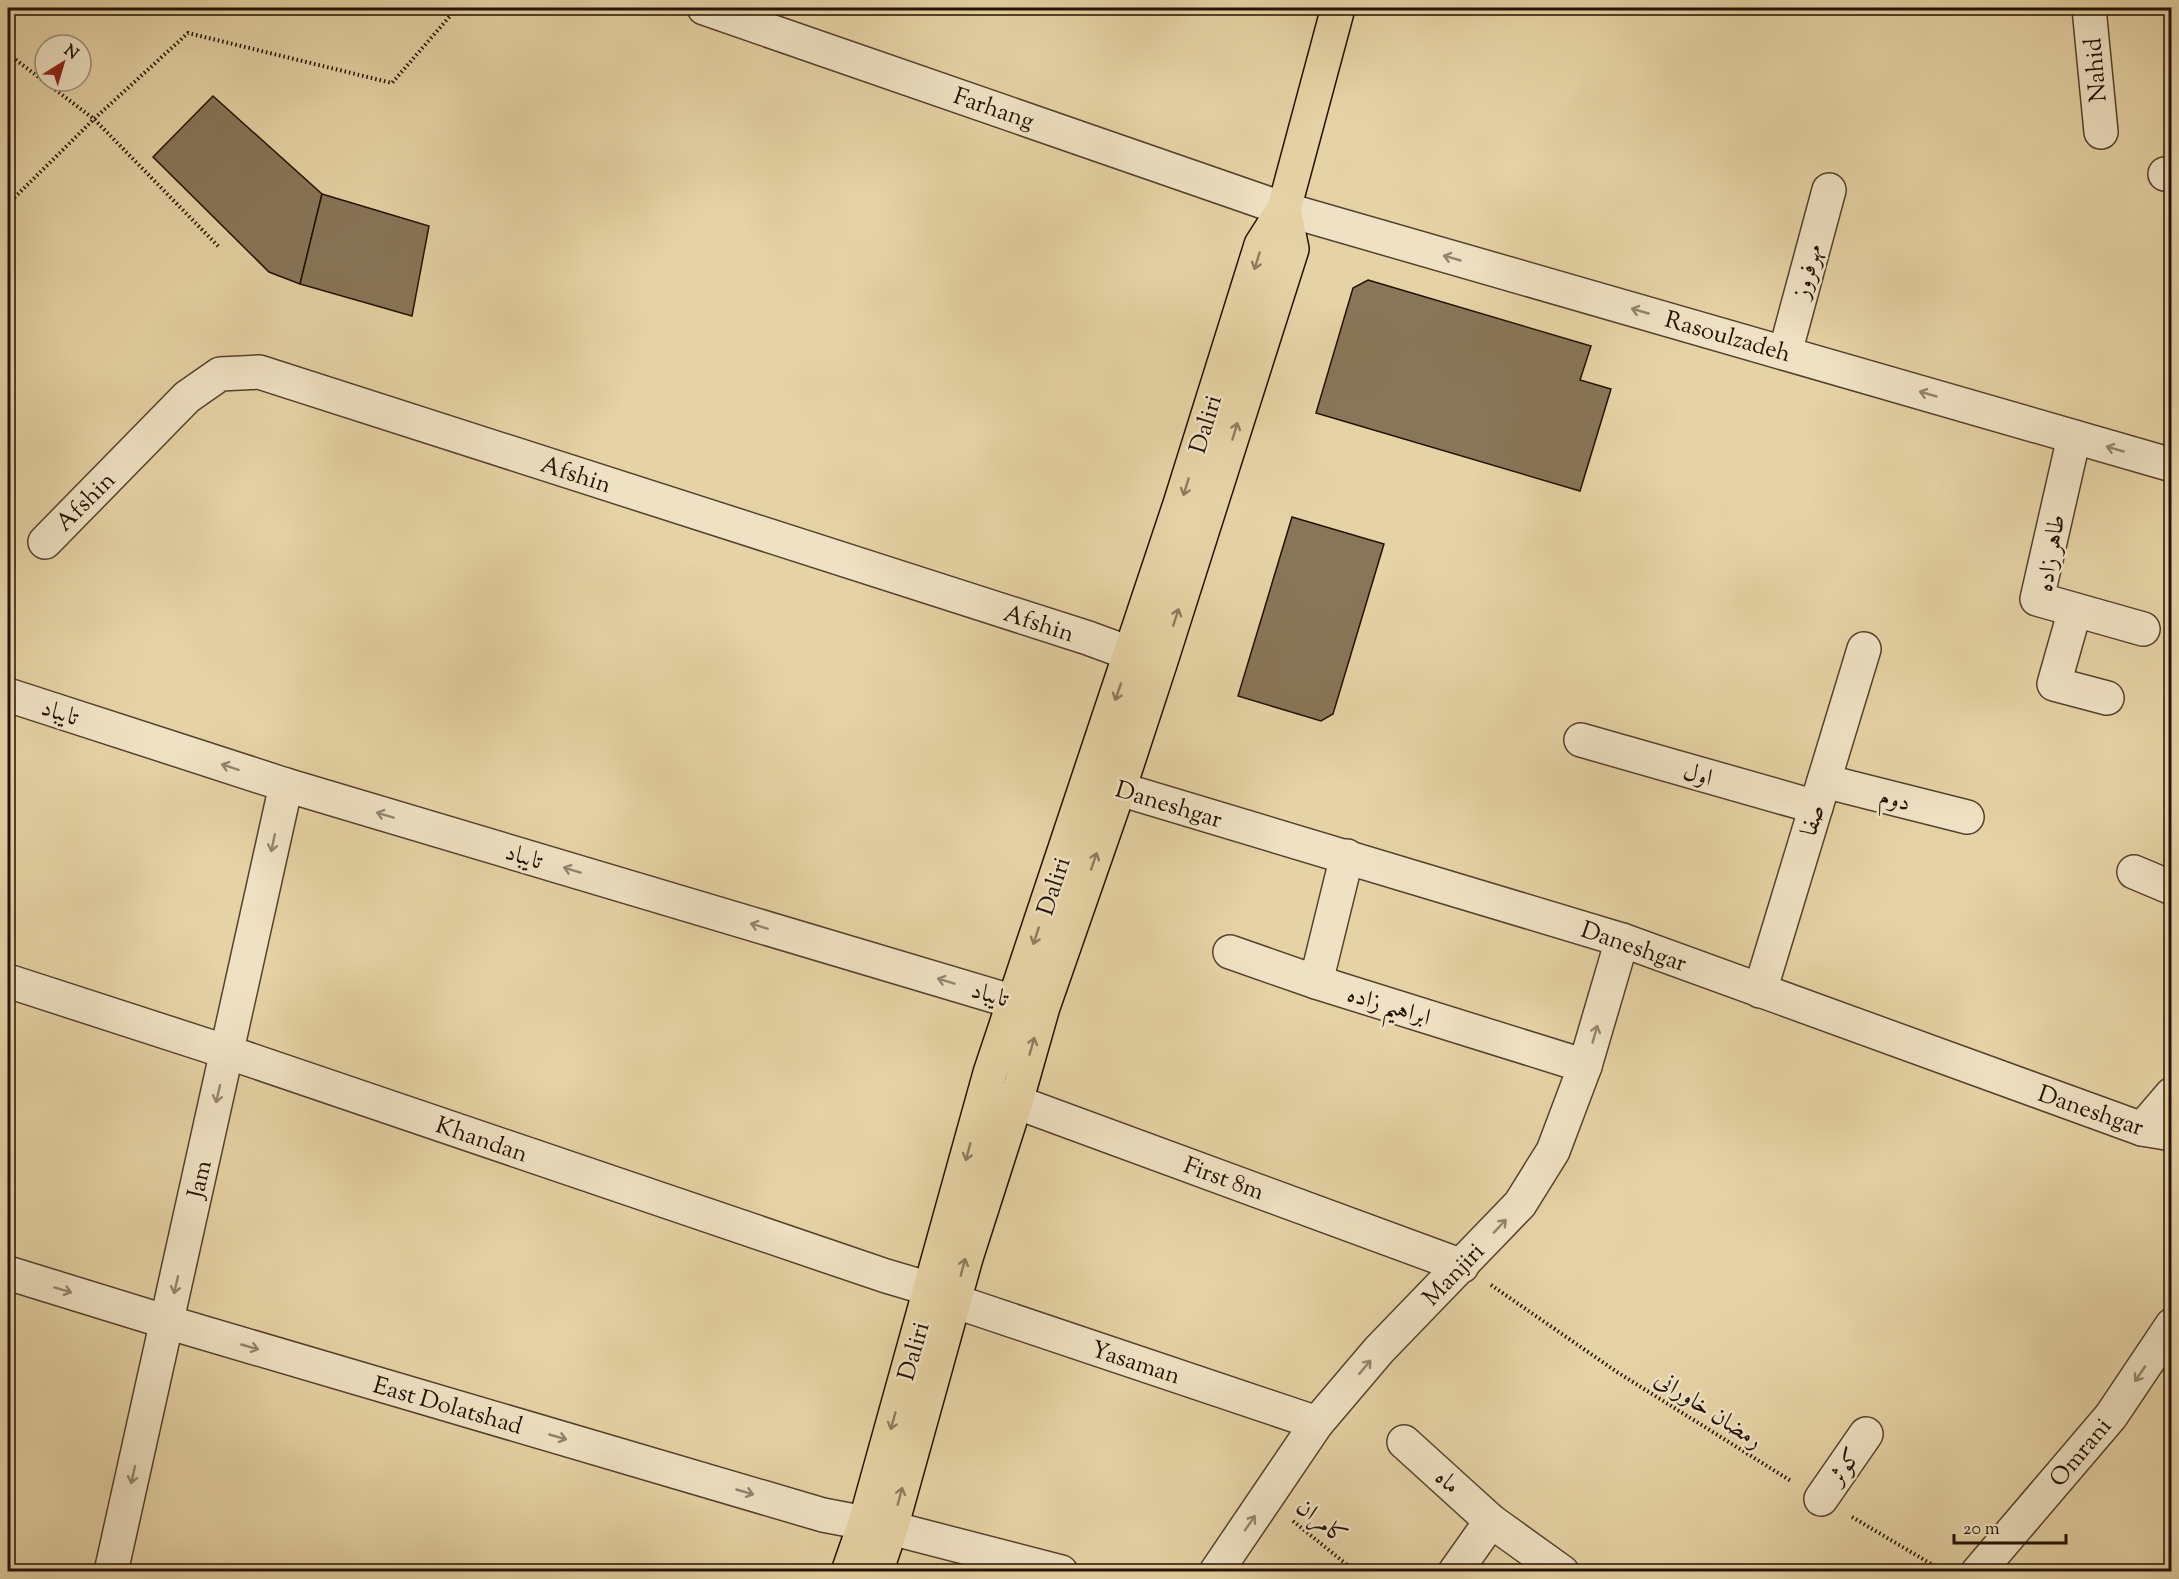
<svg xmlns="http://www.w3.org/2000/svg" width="2179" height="1579" font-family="'Sorts Mill Goudy',Amiri,serif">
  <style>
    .building { fill: #887658; stroke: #231104; stroke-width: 1.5 }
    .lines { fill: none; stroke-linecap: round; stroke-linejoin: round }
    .minor-casing { stroke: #54422c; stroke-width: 36 }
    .major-casing { stroke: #231104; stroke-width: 36 }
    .path { stroke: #231104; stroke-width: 4; stroke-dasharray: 1.5 3; stroke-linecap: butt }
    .minor { stroke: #efe2c4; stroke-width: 33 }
    .major { stroke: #e6d3a5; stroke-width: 33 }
    .oneway { stroke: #93846e }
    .oneway2 { stroke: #8e7c5d }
    .labels { text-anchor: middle; stroke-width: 5; stroke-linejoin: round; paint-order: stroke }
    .street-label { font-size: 24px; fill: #231104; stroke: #efe2c4 }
  </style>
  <rect width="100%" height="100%" fill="#e6d3a5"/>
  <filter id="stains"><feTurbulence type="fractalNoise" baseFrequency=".00333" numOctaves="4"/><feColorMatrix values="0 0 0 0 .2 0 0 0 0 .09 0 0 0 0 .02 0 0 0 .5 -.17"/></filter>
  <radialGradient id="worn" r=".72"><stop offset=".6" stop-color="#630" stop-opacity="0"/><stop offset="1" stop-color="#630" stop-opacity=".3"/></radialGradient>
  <!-- building -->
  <g class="building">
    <polygon points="213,96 322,194 300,284 269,272 153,157"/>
    <polygon points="322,194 429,226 412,316 300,284"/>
    <polygon points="1368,280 1591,346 1580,380 1611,389 1580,491 1316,413 1353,288"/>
    <polygon points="1292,517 1384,544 1333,714 1321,721 1238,696"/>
  </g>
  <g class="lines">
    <!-- minor casing -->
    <g class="minor-casing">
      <g id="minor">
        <polyline points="704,8 1284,209 2172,465"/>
        <polyline points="2089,8 2101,132"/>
        <polyline points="2165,174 2172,174"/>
        <polyline points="1785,353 1829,190"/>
        <polyline points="2074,437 2037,599 2143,629"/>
        <polyline points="45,542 187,397 220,374 259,372 1088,638 1156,663"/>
        <polyline points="2075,610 2054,684 2107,698"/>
        <polyline points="8,695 286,785 1014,1002 1041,1007"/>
        <polyline points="1581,740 1816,807"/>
        <polyline points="1093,781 1622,940 2142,1129 2172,1134"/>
        <polyline points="1824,781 1967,817"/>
        <polyline points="2134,872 2172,888"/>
        <polyline points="1230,952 1316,982 1585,1066"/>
        <polyline points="8,981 227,1052 886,1276 930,1289 954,1301 1317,1423"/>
        <polyline points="1316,982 1347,856"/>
        <polyline points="1760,991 1864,649"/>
        <polyline points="990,1097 1016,1102 1462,1266"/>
        <polyline points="2142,1129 2172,1094"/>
        <polyline points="8,1273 167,1322 823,1515 891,1528 1061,1572"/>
        <polyline points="1404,1442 1491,1521 1562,1572"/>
        <polyline points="1821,1499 1866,1434"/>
        <polyline points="111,1572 286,785"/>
        <polyline points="1216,1572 1317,1423 1379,1350 1520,1204 1553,1151 1585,1066 1622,940"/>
        <polyline points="1455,1572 1491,1521"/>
        <polyline points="1978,1572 2111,1416 2172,1325"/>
      </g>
    </g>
    <!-- major casing -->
    <g class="major-casing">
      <g id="major">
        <polyline points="848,1572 865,1523 990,1073 1180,504 1261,245 1284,209 1338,8"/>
        <polyline points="876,1572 891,1528 966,1258 1016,1102 1043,1007 1119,789 1160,664 1292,249 1284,209"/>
      </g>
    </g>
    <!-- path -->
    <g class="path">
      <polyline points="12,57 94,119 219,247"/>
      <polyline points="8,204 94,119 188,33 392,83 457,8"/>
      <polyline points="1491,1285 1617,1372 1791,1481"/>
      <polyline points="1852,1517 1943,1571"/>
      <polyline points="1293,1521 1356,1572"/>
    </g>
    <!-- minor -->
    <use href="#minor" class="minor"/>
    <!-- major -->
    <use href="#major" class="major"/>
  </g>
  <!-- one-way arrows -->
  <defs><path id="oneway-shaft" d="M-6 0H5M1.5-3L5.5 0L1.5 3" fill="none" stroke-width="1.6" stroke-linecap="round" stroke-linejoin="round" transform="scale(1.5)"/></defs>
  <g class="oneway">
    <use href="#oneway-shaft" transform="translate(1452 258) rotate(-164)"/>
    <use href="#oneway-shaft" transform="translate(1640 311) rotate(-164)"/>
    <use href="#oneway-shaft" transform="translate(1928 394) rotate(-164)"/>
    <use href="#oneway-shaft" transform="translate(2115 449) rotate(-164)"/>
    <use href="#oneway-shaft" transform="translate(230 767) rotate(-162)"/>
    <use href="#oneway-shaft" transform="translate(385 815) rotate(-163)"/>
    <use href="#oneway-shaft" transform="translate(273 843) rotate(102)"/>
    <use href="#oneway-shaft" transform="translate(572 870) rotate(-163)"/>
    <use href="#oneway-shaft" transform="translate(759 926) rotate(-163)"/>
    <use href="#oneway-shaft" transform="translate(946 981) rotate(-163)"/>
    <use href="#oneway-shaft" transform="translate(1595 1034) rotate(-74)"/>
    <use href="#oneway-shaft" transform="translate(218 1094) rotate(103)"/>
    <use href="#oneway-shaft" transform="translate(1500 1226) rotate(-47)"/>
    <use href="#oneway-shaft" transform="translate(176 1285) rotate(103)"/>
    <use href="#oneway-shaft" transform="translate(63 1290) rotate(17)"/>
    <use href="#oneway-shaft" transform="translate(250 1347) rotate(16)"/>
    <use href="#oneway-shaft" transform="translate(1365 1367) rotate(-50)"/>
    <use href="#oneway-shaft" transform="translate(2140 1374) rotate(124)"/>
    <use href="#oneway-shaft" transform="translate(558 1437) rotate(16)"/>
    <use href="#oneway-shaft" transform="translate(133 1475) rotate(103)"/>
    <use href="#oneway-shaft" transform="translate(745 1492) rotate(16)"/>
    <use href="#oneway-shaft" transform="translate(1250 1523) rotate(-55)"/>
  </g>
  <g class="oneway2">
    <use href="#oneway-shaft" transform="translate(1257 261) rotate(107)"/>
    <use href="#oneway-shaft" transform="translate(1235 431) rotate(-73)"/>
    <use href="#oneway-shaft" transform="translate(1186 487) rotate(107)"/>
    <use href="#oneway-shaft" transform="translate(1176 617) rotate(-72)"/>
    <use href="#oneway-shaft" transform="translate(1118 692) rotate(109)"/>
    <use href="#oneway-shaft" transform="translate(1094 861) rotate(-71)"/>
    <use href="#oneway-shaft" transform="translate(1036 936) rotate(108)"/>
    <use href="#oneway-shaft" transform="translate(1032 1046) rotate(-74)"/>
    <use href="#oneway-shaft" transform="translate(968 1152) rotate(105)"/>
    <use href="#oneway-shaft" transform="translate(963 1267) rotate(-75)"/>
    <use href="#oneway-shaft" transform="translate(893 1421) rotate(106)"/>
    <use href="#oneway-shaft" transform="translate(900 1496) rotate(-75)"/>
  </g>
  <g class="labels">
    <!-- street labels -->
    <g class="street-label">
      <text transform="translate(2095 70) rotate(-95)" y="8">Nahid</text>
      <text transform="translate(994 108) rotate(19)" y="8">Farhang</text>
      <text transform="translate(1807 271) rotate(-75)" y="8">مهرفروز</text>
      <text transform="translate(1728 336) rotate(16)" y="8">Rasoulzadeh</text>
      <text transform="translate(1205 424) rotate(-73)" y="8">Daliri</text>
      <text transform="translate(576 474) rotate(18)" y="8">Afshin</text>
      <text transform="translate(85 501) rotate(-45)" y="8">Afshin</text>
      <text transform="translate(2050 553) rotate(-80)" y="8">طاهر زاده</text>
      <text transform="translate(1039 623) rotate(18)" y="8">Afshin</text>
      <text transform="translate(60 712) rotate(18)" y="8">تایباد</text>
      <text transform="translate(1698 774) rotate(16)" y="8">اول</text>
      <text transform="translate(1895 799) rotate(14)" y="8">دوم</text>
      <text transform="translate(1169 804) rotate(17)" y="8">Daneshgar</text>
      <text transform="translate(1812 820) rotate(-73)" y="8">صفا</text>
      <text transform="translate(524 856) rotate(17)" y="8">تایباد</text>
      <text transform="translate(1053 886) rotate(-72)" y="8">Daliri</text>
      <text transform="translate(1634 946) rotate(19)" y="8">Daneshgar</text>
      <text transform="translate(990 994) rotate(16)" y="8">تایباد</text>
      <text transform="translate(1389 1005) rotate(17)" y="8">ابراهیم زاده</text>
      <text transform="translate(2091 1110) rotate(19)" y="8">Daneshgar</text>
      <text transform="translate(482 1139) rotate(19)" y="8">Khandan</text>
      <text transform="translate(1224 1178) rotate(20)" y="8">First 8m</text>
      <text transform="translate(199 1179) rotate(-77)" y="8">Jam</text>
      <text transform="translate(1453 1274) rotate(-46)" y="8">Manjiri</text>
      <text transform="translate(913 1351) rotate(-74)" y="8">Daliri</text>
      <text transform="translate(1136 1362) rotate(18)" y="8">Yasaman</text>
      <text transform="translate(448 1405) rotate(16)" y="8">East Dolatshad</text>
      <text transform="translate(1709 1409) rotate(33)" y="8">رمضان خاورانی</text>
      <text transform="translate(2080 1452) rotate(-50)" y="8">Omrani</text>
      <text transform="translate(1844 1466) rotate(-55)" y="8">کوثر</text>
      <text transform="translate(1448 1481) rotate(42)" y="8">ماه</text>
      <text transform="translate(1322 1521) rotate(39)" y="8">کامران</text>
    </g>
  </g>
  <!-- margin -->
  <rect width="2179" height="1579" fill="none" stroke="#e6d3a5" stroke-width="30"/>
  <rect x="9" y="9" width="2161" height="1561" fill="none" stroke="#231104" stroke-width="3"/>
  <rect x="15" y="15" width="2149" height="1549" fill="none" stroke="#231104" stroke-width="1.5"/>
  <!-- north arrow -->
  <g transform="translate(63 63) rotate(37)"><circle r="28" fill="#efe2c4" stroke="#9d8e77" stroke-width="1.5"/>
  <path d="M0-4.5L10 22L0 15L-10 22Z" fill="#8f2418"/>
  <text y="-9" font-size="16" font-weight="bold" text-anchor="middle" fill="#231104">N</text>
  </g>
  <!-- scale -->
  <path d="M1954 1534v9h112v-9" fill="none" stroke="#231104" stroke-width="3"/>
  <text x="1963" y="1534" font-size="18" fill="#231104" stroke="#efe2c4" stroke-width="4.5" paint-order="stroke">20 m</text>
  <rect width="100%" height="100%" filter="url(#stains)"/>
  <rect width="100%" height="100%" fill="url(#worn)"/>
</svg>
